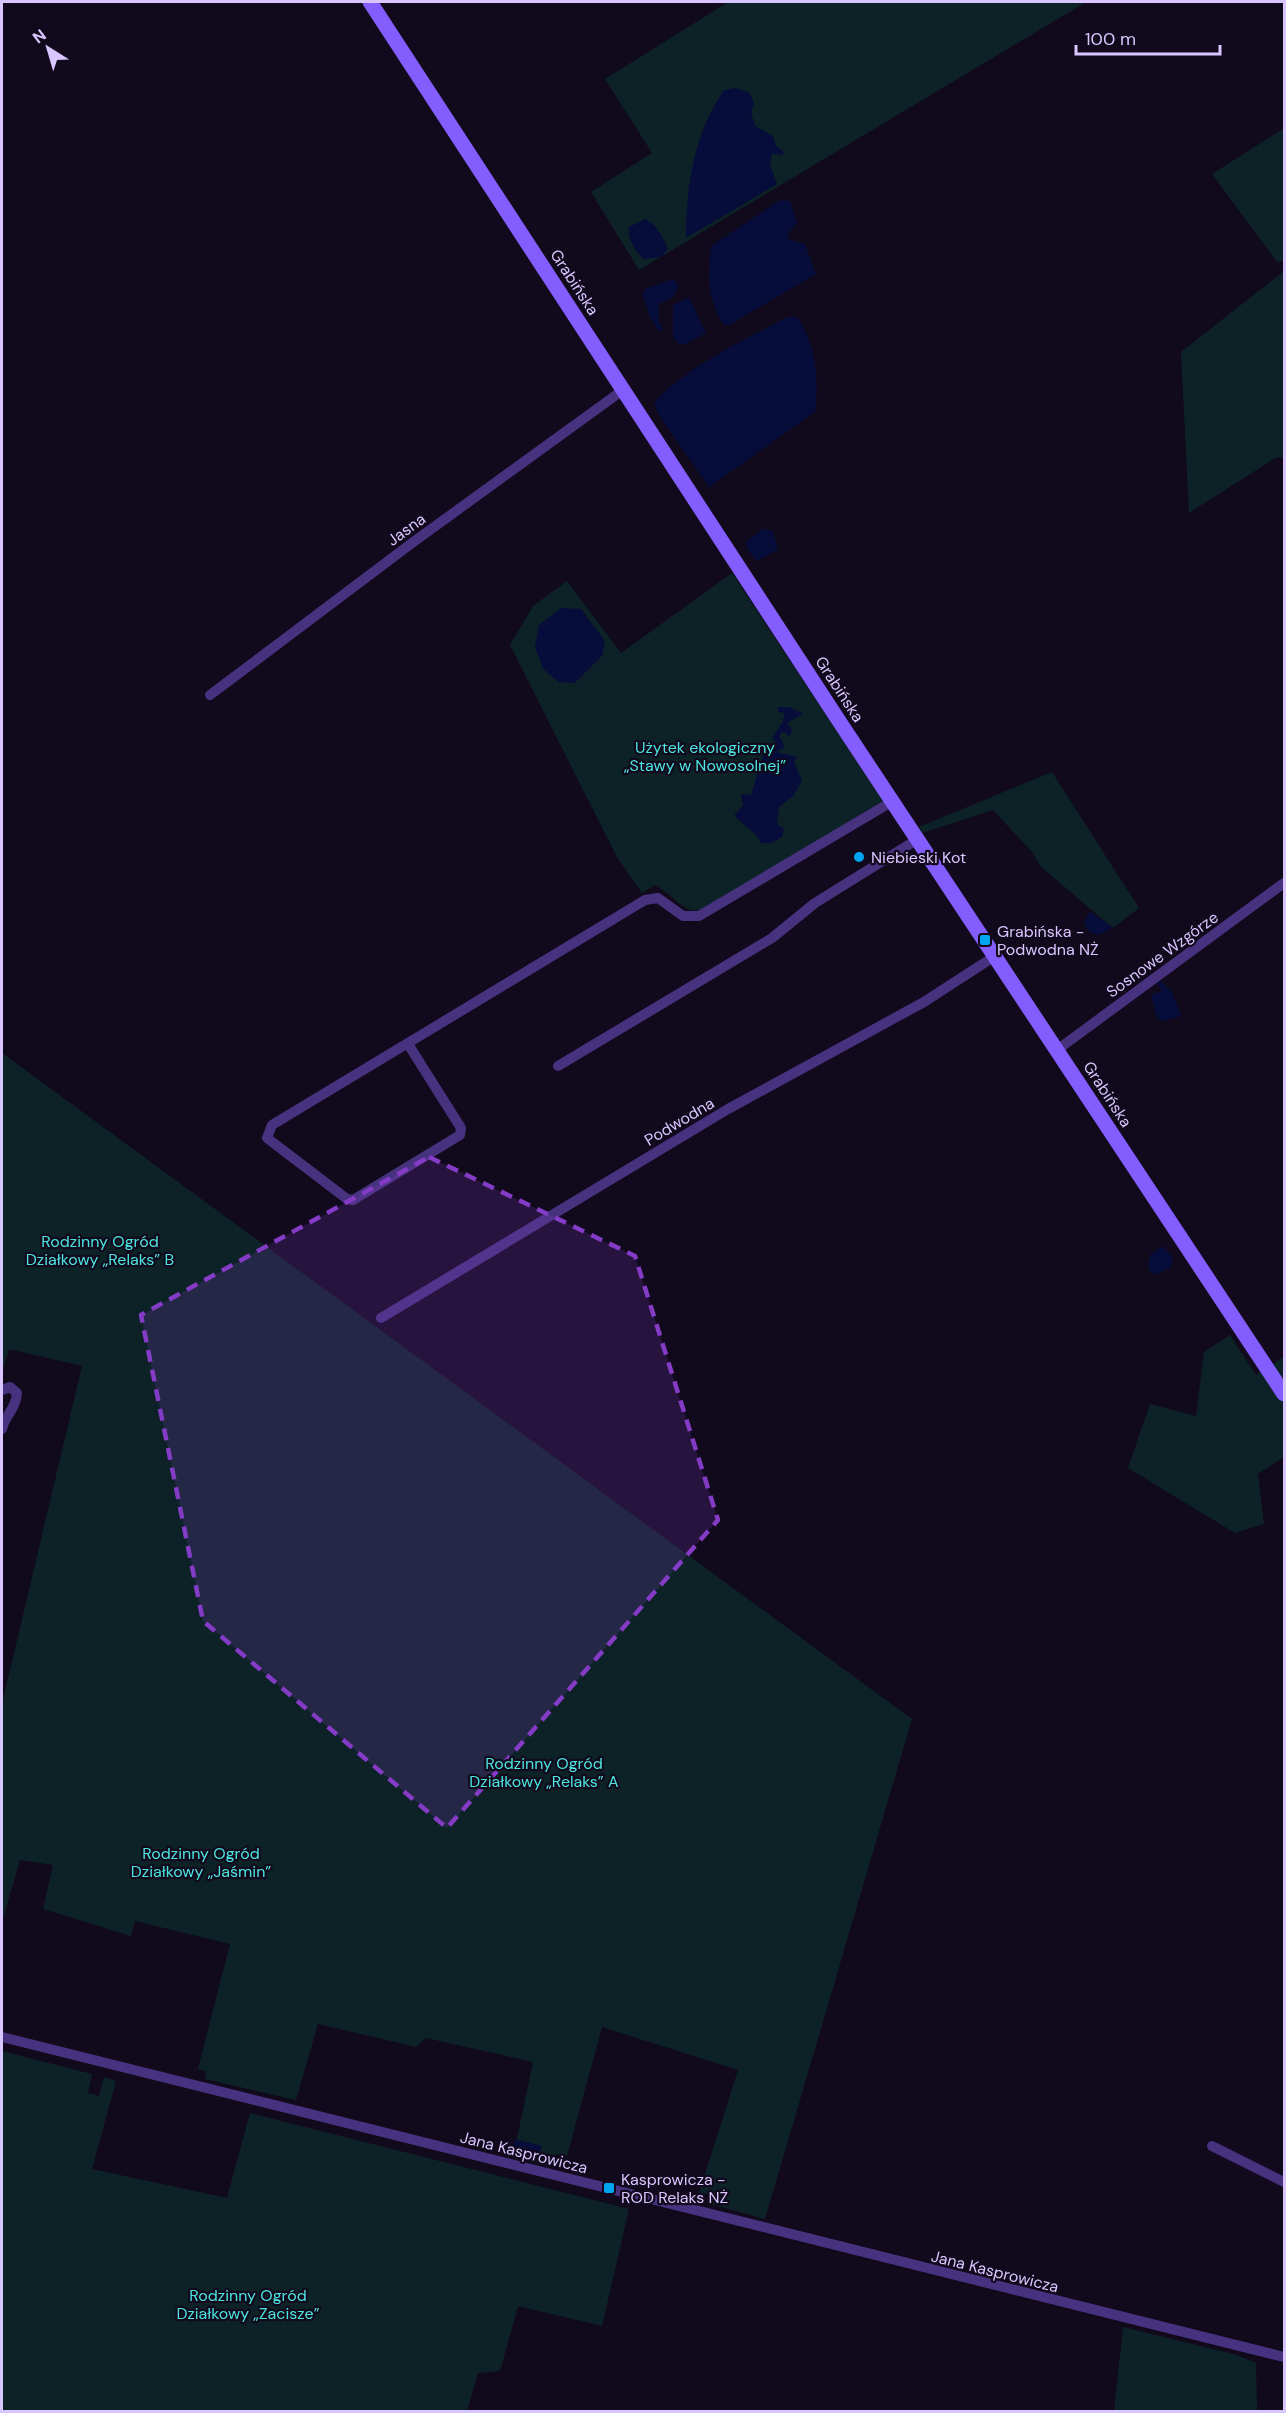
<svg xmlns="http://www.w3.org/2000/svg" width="1286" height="2413" font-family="'DM Sans',sans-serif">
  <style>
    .green { fill: #0d2227 }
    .water { fill: #060d3a }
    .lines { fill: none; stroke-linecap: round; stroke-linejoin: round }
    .street { stroke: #46327f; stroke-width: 10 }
    .secondary { stroke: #845dff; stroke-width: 15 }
    .marked { fill: #843bc5; fill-opacity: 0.2; stroke: #843bc5; stroke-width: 4.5; stroke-dasharray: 12 8; stroke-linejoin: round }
    .poi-dot { fill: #00a5f1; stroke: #110a1d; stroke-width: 2 }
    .labels { text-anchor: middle; stroke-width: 4.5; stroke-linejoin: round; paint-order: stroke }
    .street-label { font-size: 16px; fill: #d9c6ff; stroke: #110a1d }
    .park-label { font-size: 16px; fill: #4ce5e0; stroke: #110a1d }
    .poi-label { font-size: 16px; fill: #d9c6ff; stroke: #110a1d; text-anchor: start }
  </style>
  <rect width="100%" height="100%" fill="#110a1d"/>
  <!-- green -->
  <g class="green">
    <polygon points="728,2 1086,2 639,270 591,192 652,153 605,79"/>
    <polygon points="1284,128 1284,260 1278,263 1212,174"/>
    <polygon points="1284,271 1284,457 1275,458 1189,513 1181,352"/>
    <path d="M732,573L883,801L702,910C680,914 673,892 654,885L642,893L617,857L510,645L533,606L567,581L621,653Z"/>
    <polygon points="1052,772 1139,908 1113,928 1040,866 1033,853 993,810 922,833 919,827"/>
    <polygon points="2,1053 912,1719 765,2219 707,2203 708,2194 699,2193 738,2070 602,2027 567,2156 556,2154 553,2167 513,2157 533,2062 426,2038 416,2047 318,2024 296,2100 205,2079 206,2071 198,2069 230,1944 135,1921 131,1936 43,1909 53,1865 20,1860 2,1922 2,1704 82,1366 9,1349 2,1373"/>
    <polygon points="1230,1335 1256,1375 1284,1357 1284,1457 1258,1474 1264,1524 1235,1533 1128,1468 1150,1404 1196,1416 1204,1352"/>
    <polygon points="2,2051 92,2074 88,2093 99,2096 104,2077 116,2081 92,2169 227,2198 250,2113 629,2209 602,2326 518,2306 500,2371 478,2373 467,2411 2,2411"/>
    <polygon points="1123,2327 1237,2355 1256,2363 1257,2411 1114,2411"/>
  </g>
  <!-- water -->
  <g class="water">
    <path d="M735,88L749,93L754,102L751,113L755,126L773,136L776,146L784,152L782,155L772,154L770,164L777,184L686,238C686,187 694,133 724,90Z"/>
    <path d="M780,200L790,201L797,223L788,234V239L805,244L816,274L729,325H724C707,299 708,276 711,246Z"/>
    <path d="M645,219C656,223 664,239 668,249L661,257L644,259C635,251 627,239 629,227Z"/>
    <polygon points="673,279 679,286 672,298 659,304 659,321 663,329 659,331 650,317 642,293 647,288"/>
    <polygon points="689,297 706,333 686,344 679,344 673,337 673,305"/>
    <path d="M788,317H797C816,343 819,380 815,412L709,487L659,415L654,403C684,368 747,338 788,317Z"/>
    <polygon points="763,529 773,531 778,549 757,561 748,550 746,542"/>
    <polygon points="561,608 581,609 605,641 602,656 575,683 559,682 543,669 535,647 539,625"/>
    <polygon points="778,707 790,707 803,714 787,723 793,731 788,737 787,733 782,732 779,737 782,739 784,748 776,752 798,757 794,762 802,781 794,795 779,807 777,824 784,829 782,837 772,843 761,843 758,837 734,816 743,805 741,794 751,795 763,754 773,749 776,742 772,739 783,721 785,713 778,712"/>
    <polygon points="1090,912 1111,926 1109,930 1098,935 1089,932 1084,922"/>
    <polygon points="1161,981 1172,992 1181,1016 1163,1021 1157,1018 1151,995 1162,991 1157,983"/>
    <polygon points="1163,1246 1173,1258 1170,1268 1157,1274 1151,1273 1148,1265 1151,1254"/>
    <polygon points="515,2139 542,2146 539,2156 530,2156 512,2150"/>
  </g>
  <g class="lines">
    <!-- street -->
    <g class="street">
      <polyline points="210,695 412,543 623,390"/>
      <polyline points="408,1044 461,1128 460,1135 353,1200 347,1199 267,1138 272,1125 645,900 658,898 683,916 699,916 893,801"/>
      <polyline points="1057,1050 1284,883"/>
      <polyline points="558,1066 772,938 815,903 918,839"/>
      <polyline points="381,1318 728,1109 924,1002 995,956"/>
      <path d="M2,1390L10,1387L17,1393C16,1409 5,1415 2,1429"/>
      <polyline points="2,2037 1284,2357"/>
      <polyline points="1212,2146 1284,2182"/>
    </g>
    <!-- secondary -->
    <polyline class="secondary" points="370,2 841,724 1284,1394"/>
  </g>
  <!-- marked area -->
  <path class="marked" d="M429,1157L635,1256L718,1520L447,1828L203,1621L141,1315Z"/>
  <!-- markers -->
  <g class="poi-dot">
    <circle cx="859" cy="857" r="6"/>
    <rect x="979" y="934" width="12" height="12" rx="3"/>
    <rect x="603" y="2182" width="12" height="12" rx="3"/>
  </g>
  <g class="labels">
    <!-- street labels -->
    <g class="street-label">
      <text transform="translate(575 282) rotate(57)" y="6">Grabińska</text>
      <text transform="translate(406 529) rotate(-36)" y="6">Jasna</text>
      <text transform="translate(840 689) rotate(57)" y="6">Grabińska</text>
      <text transform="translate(1162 954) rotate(-36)" y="6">Sosnowe Wzgórze</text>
      <text transform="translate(1108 1094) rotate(57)" y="6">Grabińska</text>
      <text transform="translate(679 1121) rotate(-31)" y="6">Podwodna</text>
      <text transform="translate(524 2152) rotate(14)" y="6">Jana Kasprowicza</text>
      <text transform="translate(995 2271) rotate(14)" y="6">Jana Kasprowicza</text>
    </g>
    <!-- park labels -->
    <g class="park-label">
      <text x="705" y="753">Użytek ekologiczny<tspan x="705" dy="18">„Stawy w Nowosolnej”</tspan></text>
      <text x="100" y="1247">Rodzinny Ogród<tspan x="100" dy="18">Działkowy „Relaks” B</tspan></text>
      <text x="544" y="1769">Rodzinny Ogród<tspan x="544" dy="18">Działkowy „Relaks” A</tspan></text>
      <text x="201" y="1859">Rodzinny Ogród<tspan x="201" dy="18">Działkowy „Jaśmin”</tspan></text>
      <text x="248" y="2301">Rodzinny Ogród<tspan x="248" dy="18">Działkowy „Zacisze”</tspan></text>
    </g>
    <!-- poi labels -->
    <g class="poi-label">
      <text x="871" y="863">Niebieski Kot</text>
      <text x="997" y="937">Grabińska -<tspan x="997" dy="18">Podwodna NŻ</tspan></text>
      <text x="621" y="2185">Kasprowicza -<tspan x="621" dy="18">ROD Relaks NŻ</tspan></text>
    </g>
  </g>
  <!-- border -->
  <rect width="1286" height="2413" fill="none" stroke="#d9c6ff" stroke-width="6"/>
  <!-- north arrow -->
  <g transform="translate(48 48) rotate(323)" stroke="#110a1d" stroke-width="4.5" paint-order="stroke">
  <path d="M0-4.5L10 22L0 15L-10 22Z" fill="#d9c6ff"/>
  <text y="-9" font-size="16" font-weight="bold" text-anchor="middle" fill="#d9c6ff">N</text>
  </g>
  <!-- scale -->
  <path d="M1076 45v9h144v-9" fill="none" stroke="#d9c6ff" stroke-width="3"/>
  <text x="1085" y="45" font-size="18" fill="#d9c6ff" stroke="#110a1d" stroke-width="4.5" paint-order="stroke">100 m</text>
</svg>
